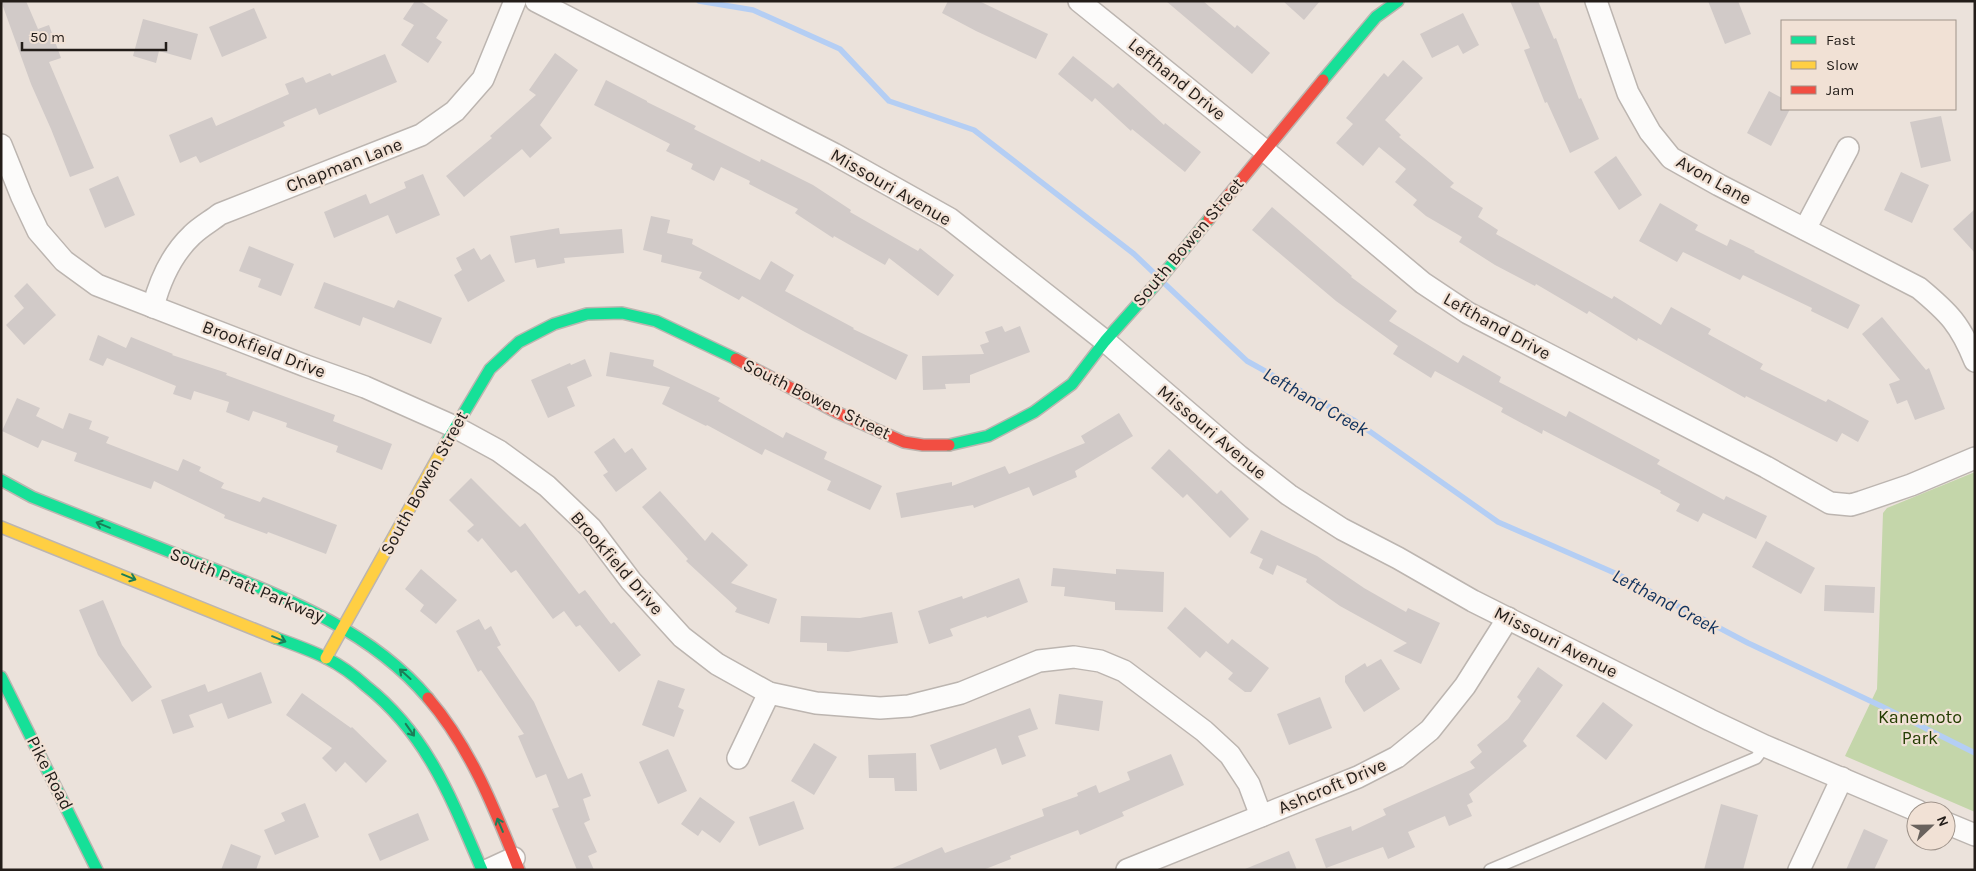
<svg xmlns="http://www.w3.org/2000/svg" width="1976" height="871" font-family="Karla,sans-serif">
  <style>
    .green { fill: #c4d6aa }
    .lines { fill: none; stroke-linecap: round; stroke-linejoin: round }
    .stream { stroke: #b4cef4; stroke-width: 5.5 }
    .building { fill: #d1cac8 }
    .lane-casing { stroke: #bcb5b0; stroke-width: 14 }
    .street-casing { stroke: #bcb5b0; stroke-width: 24 }
    .fast-casing { stroke: #bcb5b0; stroke-width: 14 }
    .slow-casing { stroke: #bcb5b0; stroke-width: 14 }
    .jam-casing { stroke: #bcb5b0; stroke-width: 14 }
    .lane { stroke: #fcfbfa; stroke-width: 11 }
    .street { stroke: #fcfbfa; stroke-width: 21 }
    .fast { stroke: #16e098; stroke-width: 11 }
    .slow { stroke: #ffcf43; stroke-width: 11 }
    .jam { stroke: #f24e42; stroke-width: 11 }
    .oneway { stroke: #1c7e58 }
    .labels { text-anchor: middle; stroke-width: 4.5; stroke-linejoin: round; paint-order: stroke }
    .street-label { font-size: 18px; fill: #231d19; stroke: #f1e1d5 }
    .park-label { font-size: 18px; fill: #243d02; stroke: #f1e1d5 }
    .water-label { font-size: 19px; font-style: italic; fill: #0f315d; stroke: #f1e1d5 }
  </style>
  <rect width="100%" height="100%" fill="#ebe2db"/>
  <!-- green -->
  <polygon class="green" points="1975,472 1975,812 1845,756 1877,689 1883,513 1887,508"/>
  <g class="lines">
    <!-- stream -->
    <g class="stream">
      <polyline points="699,1 753,10 840,49 889,101 974,130 1134,254 1155,274"/>
      <polyline points="1165,284 1247,361 1355,421 1498,522 1617,574 1748,643 1881,706 1975,753"/>
    </g>
  </g>
  <!-- building -->
  <g class="building">
    <polygon points="1,1 26,1 38,29 49,25 61,58 49,62 94,168 70,177 51,129 31,84"/>
    <polygon points="415,1 420,1 448,20 436,38 442,42 428,63 401,45 414,25 403,19"/>
    <polygon points="948,1 979,1 1048,34 1036,59 976,31 942,13"/>
    <polygon points="1166,1 1203,1 1235,28 1237,25 1270,53 1252,74"/>
    <polygon points="1283,1 1320,1 1304,20"/>
    <polygon points="1510,1 1538,1 1554,39 1556,38 1579,99 1581,98 1599,139 1570,153 1547,102 1545,103 1524,50 1530,48"/>
    <polygon points="1708,1 1738,1 1751,34 1725,44"/>
    <polygon points="254,8 267,38 222,57 209,27"/>
    <polygon points="1463,13 1479,45 1463,54 1458,45 1432,58 1420,34"/>
    <polygon points="143,19 198,34 191,60 159,51 156,63 133,56"/>
    <polygon points="555,53 578,70 540,125 552,138 530,158 522,149 464,197 446,176 492,138 490,136 536,95 529,90"/>
    <polygon points="385,54 397,82 319,115 316,108 283,122 285,126 200,163 196,156 180,163 169,135 212,117 216,126 289,94 285,84 303,77 306,83 330,73 332,76"/>
    <polygon points="1073,56 1113,88 1118,83 1164,125 1165,123 1201,152 1185,172 1132,129 1131,131 1095,98 1092,102 1058,74"/>
    <polygon points="1403,60 1423,78 1385,120 1401,135 1399,137 1454,183 1450,187 1483,208 1478,217 1498,230 1496,234 1612,299 1614,296 1661,325 1671,307 1711,329 1708,334 1763,364 1760,369 1826,402 1828,399 1869,421 1858,442 1842,433 1837,442 1746,396 1745,398 1638,338 1637,341 1589,311 1587,314 1536,284 1535,286 1495,265 1459,242 1462,237 1426,216 1413,205 1417,200 1395,182 1406,169 1379,147 1363,166 1336,143 1353,124 1346,118 1384,73 1388,77"/>
    <polygon points="606,80 647,101 647,102 696,126 694,129 760,162 761,159 813,185 851,210 850,212 918,251 920,248 954,275 938,296 889,258 885,265 834,236 833,238 795,213 798,209 749,184 750,181 721,167 714,181 691,169 693,164 666,151 670,144 594,105"/>
    <polygon points="1769,91 1782,98 1782,109 1790,109 1771,146 1747,133"/>
    <polygon points="1941,116 1951,161 1921,168 1910,122"/>
    <polygon points="1616,156 1642,195 1619,210 1594,172"/>
    <polygon points="1901,172 1929,185 1912,223 1884,210"/>
    <polygon points="423,174 440,215 396,234 388,215 334,238 324,212 366,194 370,204 406,188 404,182"/>
    <polygon points="118,176 135,215 105,228 89,189"/>
    <polygon points="1660,203 1698,225 1695,230 1727,246 1730,239 1755,251 1754,252 1860,305 1848,329 1811,311 1812,308 1743,275 1740,280 1683,252 1677,262 1639,241"/>
    <polygon points="1272,207 1352,276 1351,277 1397,311 1389,321 1458,363 1463,355 1501,377 1499,382 1566,417 1569,411 1660,460 1657,464 1724,500 1726,496 1767,516 1756,539 1703,513 1698,522 1676,511 1680,504 1660,493 1661,491 1543,430 1542,434 1501,412 1503,408 1435,371 1431,378 1393,354 1398,346 1336,301 1252,230"/>
    <polygon points="1975,209 1975,253 1953,229"/>
    <polygon points="651,216 670,220 667,233 693,239 692,244 760,280 771,261 794,275 785,291 854,328 853,329 908,355 896,380 803,331 742,296 739,300 699,278 702,272 661,262 662,255 643,250"/>
    <polygon points="559,228 560,234 622,229 624,253 564,258 565,263 537,268 535,259 515,263 510,236"/>
    <polygon points="249,246 294,264 281,296 258,287 261,279 239,271"/>
    <polygon points="474,248 481,260 490,254 505,281 468,302 454,275 462,270 456,258"/>
    <polygon points="324,282 394,308 398,300 442,318 431,344 363,317 360,326 314,308"/>
    <polygon points="27,283 56,315 24,345 6,325 24,308 14,296"/>
    <polygon points="1882,317 1926,370 1929,368 1945,409 1915,420 1907,400 1897,404 1889,384 1900,380 1862,334"/>
    <polygon points="1002,326 1005,332 1020,326 1030,352 970,375 970,383 945,384 946,389 923,390 922,356 984,354 980,345 989,342 985,332"/>
    <polygon points="98,335 126,348 131,337 173,354 172,355 227,373 226,375 335,415 333,421 392,444 382,470 336,452 338,446 286,427 287,423 253,411 249,421 226,412 229,402 194,391 191,400 173,394 176,386 107,358 103,366 89,360"/>
    <polygon points="610,352 654,360 653,366 720,398 718,401 783,438 786,432 827,452 824,459 882,486 870,510 827,490 831,481 765,449 762,455 707,425 706,426 662,404 670,387 606,376"/>
    <polygon points="585,359 592,376 567,387 575,406 548,418 531,380 570,363 571,365"/>
    <polygon points="17,398 40,408 36,416 63,429 69,413 92,421 89,429 109,437 106,443 178,471 183,459 201,467 199,471 224,483 221,488 260,502 263,497 337,525 326,554 268,532 267,534 224,518 225,515 154,481 151,489 74,461 77,453 42,440 38,448 2,431"/>
    <polygon points="1119,413 1133,436 1075,471 1077,477 1033,496 1029,487 974,508 973,505 901,518 896,493 952,482 952,486 1005,466 1009,474 1085,443 1081,436"/>
    <polygon points="614,438 625,453 632,448 647,469 616,492 603,475 608,472 594,452"/>
    <polygon points="1169,449 1217,494 1221,490 1249,519 1230,538 1187,494 1183,498 1151,468"/>
    <polygon points="471,478 520,527 525,523 579,594 585,590 611,624 614,622 641,655 619,672 580,625 576,627 564,611 553,619 516,570 511,573 482,538 478,542 467,531 474,525 449,500"/>
    <polygon points="660,491 705,541 712,532 748,565 731,583 777,599 769,624 735,612 737,608 686,561 688,559 642,507"/>
    <polygon points="1261,530 1317,556 1364,588 1406,612 1408,608 1440,623 1421,664 1393,651 1407,643 1340,606 1306,582 1307,579 1277,565 1273,575 1259,568 1263,559 1250,553"/>
    <polygon points="1766,541 1815,568 1801,594 1752,567"/>
    <polygon points="1053,568 1116,574 1116,569 1164,572 1163,612 1115,610 1115,602 1064,596 1065,587 1051,586"/>
    <polygon points="421,569 457,600 436,624 420,611 424,605 405,589"/>
    <polygon points="1019,578 1028,602 987,618 986,616 950,629 953,636 929,644 918,611 962,596 963,599"/>
    <polygon points="1825,585 1875,587 1874,613 1824,611"/>
    <polygon points="103,600 122,645 152,687 132,702 98,655 79,610"/>
    <polygon points="1185,607 1228,644 1232,639 1269,668 1251,692 1245,692 1228,679 1233,673 1206,651 1200,658 1167,628"/>
    <polygon points="892,612 898,643 848,652 827,651 827,643 800,642 801,616 860,618"/>
    <polygon points="479,619 485,630 491,626 501,645 497,647 534,702 568,779 582,773 591,796 583,799 590,820 584,823 597,852 588,856 594,870 577,870 552,809 559,807 546,774 536,778 518,736 524,734 481,670 478,672 456,631"/>
    <polygon points="1381,659 1400,689 1364,712 1345,682 1345,676 1365,663 1367,667"/>
    <polygon points="1538,667 1563,685 1523,741 1527,746 1469,794 1473,802 1467,805 1472,816 1449,826 1445,816 1408,832 1415,847 1388,859 1383,847 1326,868 1315,839 1351,826 1352,831 1386,815 1383,809 1475,768 1470,762 1482,752 1477,745 1508,719 1521,701 1517,697"/>
    <polygon points="261,672 272,703 228,719 222,703 189,715 194,727 173,734 161,700 205,684 208,692"/>
    <polygon points="658,680 685,689 678,707 684,710 674,737 642,725"/>
    <polygon points="302,693 351,728 352,727 387,761 366,783 345,762 336,772 322,758 332,748 286,715"/>
    <polygon points="1059,694 1103,701 1099,731 1055,724"/>
    <polygon points="1320,697 1332,728 1289,745 1277,714"/>
    <polygon points="1603,702 1633,725 1606,760 1576,736"/>
    <polygon points="1030,708 1038,729 1018,736 1026,756 1002,765 996,748 940,770 930,745"/>
    <polygon points="814,743 837,757 814,795 791,781"/>
    <polygon points="668,749 687,791 658,804 639,762"/>
    <polygon points="916,753 917,791 895,791 894,778 869,778 868,755"/>
    <polygon points="1171,754 1184,785 1122,812 1124,816 1080,835 1078,830 1010,856 1011,859 983,870 888,870 942,847 945,853 1044,816 1042,809 1078,796 1077,793 1096,785 1099,793 1130,780 1127,772"/>
    <polygon points="700,797 735,822 720,843 702,830 698,836 681,824"/>
    <polygon points="794,801 804,829 759,846 749,817"/>
    <polygon points="305,803 319,837 275,855 264,830 285,821 281,813"/>
    <polygon points="1721,804 1758,815 1743,870 1704,870"/>
    <polygon points="418,813 429,840 380,861 368,834"/>
    <polygon points="1864,829 1888,840 1874,870 1846,870"/>
    <polygon points="231,844 261,856 256,870 221,870"/>
    <polygon points="1289,851 1297,870 1245,870 1245,869"/>
  </g>
  <g class="lines">
    <!-- lane casing -->
    <g class="lane-casing">
      <polyline id="lane" points="1490,870 1756,758 1765,746"/>
    </g>
    <!-- street casing -->
    <g class="street-casing">
      <g id="street">
        <polyline points="536,1 834,154 950,219 1105,341 1239,456 1289,495 1342,529 1398,558 1473,601 1710,720 1765,746 1918,811"/>
        <polyline points="1079,1 1264,150 1423,283 1468,313 1766,467 1830,503 1851,505 1861,502 1911,485 1975,458"/>
        <path d="M1596,1L1628,93L1650,132L1671,158L1719,185L1919,288C1949,313 1960,324 1975,361"/>
        <polyline points="1,145 22,197 38,231 64,261 97,285 306,366 365,387 455,427 499,451 547,486 591,528 631,581 682,637 717,664 769,693 816,703 880,708 909,706 961,693 1039,661 1074,657 1100,661 1124,671 1204,731 1230,755 1249,784 1261,816"/>
        <polyline points="1805,229 1848,148"/>
        <path d="M153,307C160,280 172,254 192,235C200,227 211,221 220,214L421,135L455,111L483,79L515,1"/>
        <polyline points="738,758 769,693"/>
        <polyline points="1946,823 1975,835"/>
        <polyline points="488,870 514,858"/>
        <polyline points="1127,870 1358,777 1397,757 1430,730 1465,686 1508,618"/>
        <polyline points="1799,870 1842,778"/>
      </g>
    </g>
    <!-- fast casing -->
    <g class="fast-casing">
      <g id="fast">
        <polyline points="1323,80 1376,17 1398,1"/>
        <polyline points="446,443 490,369 519,342 554,324 587,314 622,313 656,321 736,359"/>
        <polyline points="949,445 988,436 1034,412 1072,384 1105,341 1154,286 1209,219"/>
        <path d="M1,480L32,497C87,519 143,541 198,563C281,596 369,628 428,698"/>
        <path d="M276,638C293,644 310,650 326,658C340,665 354,675 366,686C428,735 452,800 482,870"/>
        <polyline points="1,677 97,870"/>
      </g>
    </g>
    <!-- slow casing -->
    <g class="slow-casing">
      <g id="slow">
        <polyline points="1,527 276,638"/>
        <polyline points="326,658 446,443"/>
      </g>
    </g>
    <!-- jam casing -->
    <g class="jam-casing">
      <g id="jam">
        <polyline points="1209,219 1323,80"/>
        <polyline points="736,359 836,412 904,442 923,445 949,445"/>
        <path d="M428,698C471,748 495,810 519,870"/>
      </g>
    </g>
    <!-- lane -->
    <use href="#lane" class="lane"/>
    <!-- street -->
    <use href="#street" class="street"/>
    <!-- fast -->
    <use href="#fast" class="fast"/>
    <!-- slow -->
    <use href="#slow" class="slow"/>
    <!-- jam -->
    <use href="#jam" class="jam"/>
  </g>
  <!-- one-way arrows -->
  <defs><path id="oneway-shaft" d="M-6 0H5M1.5-3L5.5 0L1.5 3" fill="none" stroke-width="1.6" stroke-linecap="round" stroke-linejoin="round" transform="scale(1.25)"/></defs>
  <g class="oneway">
    <use href="#oneway-shaft" transform="translate(103 525) rotate(-158)"/>
    <use href="#oneway-shaft" transform="translate(129 577) rotate(22)"/>
    <use href="#oneway-shaft" transform="translate(279 639) rotate(22)"/>
    <use href="#oneway-shaft" transform="translate(405 674) rotate(-138)"/>
    <use href="#oneway-shaft" transform="translate(410 730) rotate(55)"/>
    <use href="#oneway-shaft" transform="translate(500 825) rotate(-113)"/>
  </g>
  <g class="labels">
    <!-- street labels -->
    <g class="street-label">
      <text transform="translate(1177 79) rotate(39)" y="6">Lefthand Drive</text>
      <text transform="translate(344 165) rotate(-21)" y="6">Chapman Lane</text>
      <text transform="translate(1714 180) rotate(29)" y="6">Avon Lane</text>
      <text transform="translate(891 187) rotate(30)" y="6">Missouri Avenue</text>
      <text transform="translate(1188 242) rotate(-50)" y="6">South Bowen Street</text>
      <text transform="translate(1497 326) rotate(29)" y="6">Lefthand Drive</text>
      <text transform="translate(264 349) rotate(21)" y="6">Brookfield Drive</text>
      <text transform="translate(817 399) rotate(26)" y="6">South Bowen Street</text>
      <text transform="translate(1212 432) rotate(40)" y="6">Missouri Avenue</text>
      <text transform="translate(424 483) rotate(-61)" y="6">South Bowen Street</text>
      <text transform="translate(617 563) rotate(49)" y="6">Brookfield Drive</text>
      <text transform="translate(247 585) rotate(23)" y="6">South Pratt Parkway</text>
      <text transform="translate(1556 642) rotate(27)" y="6">Missouri Avenue</text>
      <text transform="translate(50 773) rotate(63)" y="6">Pike Road</text>
      <text transform="translate(1332 786) rotate(-23)" y="6">Ashcroft Drive</text>
    </g>
    <!-- park labels -->
    <g class="park-label">
      <text x="1920" y="723">Kanemoto<tspan x="1920" dy="21">Park</tspan></text>
    </g>
    <!-- water labels -->
    <g class="water-label">
      <text transform="translate(1316 401) rotate(30)" y="7">Lefthand Creek</text>
      <text transform="translate(1666 601) rotate(28)" y="7">Lefthand Creek</text>
    </g>
  </g>
  <!-- border -->
  <rect width="1976" height="871" fill="none" stroke="#231d19" stroke-width="5"/>
  <!-- legend -->
  <rect x="1781" y="20" width="175" height="90" fill="#f1e1d5" stroke="#9f938a"/>
  <rect x="1791" y="36" width="25" height="8" fill="#16e098" stroke="#9f938a"/>
  <text x="1826" y="45" font-size="15" fill="#231d19">Fast</text>
  <rect x="1791" y="61" width="25" height="8" fill="#ffcf43" stroke="#9f938a"/>
  <text x="1826" y="70" font-size="15" fill="#231d19">Slow</text>
  <rect x="1791" y="86" width="25" height="8" fill="#f24e42" stroke="#9f938a"/>
  <text x="1826" y="95" font-size="15" fill="#231d19">Jam</text>
  <!-- north arrow -->
  <g transform="translate(1931 826) rotate(68)"><circle r="24" fill="#f1e1d5" stroke="#9f938a"/>
  <path d="M0-4L9 19L0 12L-9 19Z" fill="#69625d"/>
  <text y="-8" font-size="14" font-weight="bold" text-anchor="middle" fill="#231d19">N</text>
  </g>
  <!-- scale -->
  <path d="M22 42v8h144v-8" fill="none" stroke="#231d19" stroke-width="2.5"/>
  <text x="30" y="42" font-size="15" fill="#231d19" stroke="#f1e1d5" stroke-width="4" paint-order="stroke">50 m</text>
</svg>
